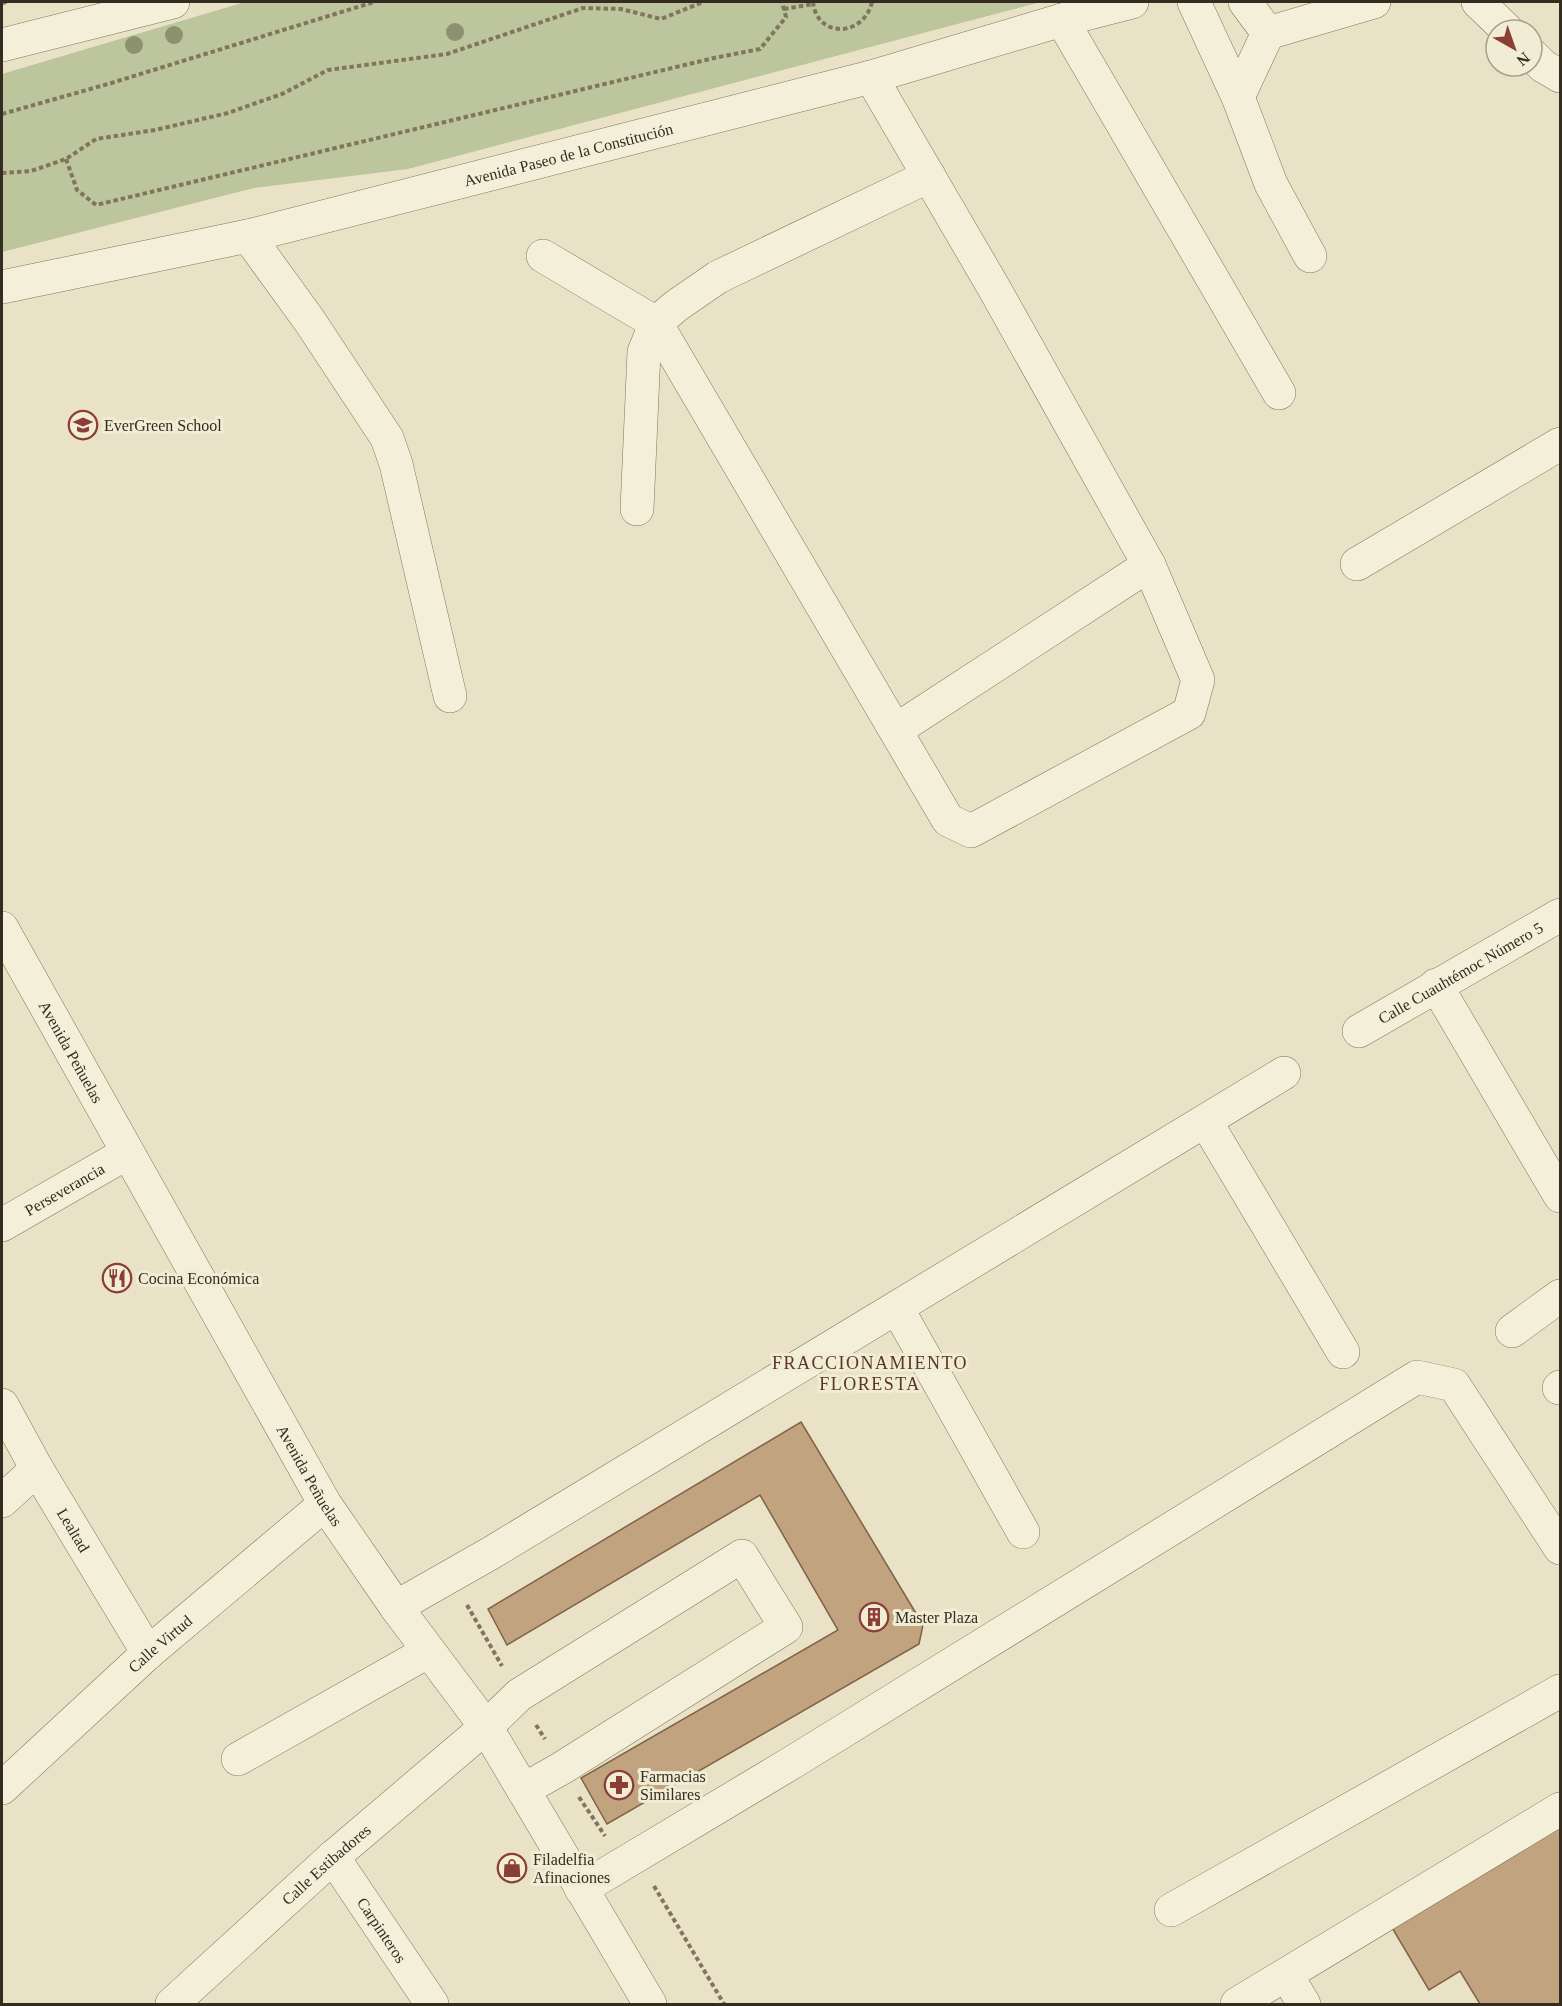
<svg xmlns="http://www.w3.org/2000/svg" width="1562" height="2006" font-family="'Times New Roman',serif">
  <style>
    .green { fill: #bcc59b }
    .building { fill: #c2a380; stroke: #7e6346; stroke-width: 1.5 }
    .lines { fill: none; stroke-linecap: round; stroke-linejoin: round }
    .minor-casing { stroke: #82755e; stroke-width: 34 }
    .path { stroke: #82755e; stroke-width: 4; stroke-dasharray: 4.5 3; stroke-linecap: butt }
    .minor { stroke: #f4efd8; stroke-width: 33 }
    .tree { fill: #8c9170 }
    .labels { text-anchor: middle; stroke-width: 6; stroke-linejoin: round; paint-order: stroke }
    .street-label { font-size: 16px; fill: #342c20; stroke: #f1ecd4 }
    .poi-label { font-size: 16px; fill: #342c20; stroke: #f1ecd4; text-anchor: start }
    .neighbourhood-label { font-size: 18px; letter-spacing: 1.5px; fill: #5b3624; stroke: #f1ecd4 }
  </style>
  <rect width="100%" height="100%" fill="#e9e2c6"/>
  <!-- green -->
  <polygon class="green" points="245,2 1041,2 408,169 254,188 2,252 2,74"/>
  <!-- building -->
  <g class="building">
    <polygon points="801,1422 923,1625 919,1644 607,1824 581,1778 838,1630 760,1495 507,1645 488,1609"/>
    <polygon points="1560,1824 1560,2004 1480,2004 1460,1971 1429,1990 1391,1926"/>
  </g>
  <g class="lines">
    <!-- minor casing -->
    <g class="minor-casing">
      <g id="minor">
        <polyline points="1194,2 1238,97 1271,184 1310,256"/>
        <polyline points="1245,2 1268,33 1374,2"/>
        <polyline points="1478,2 1507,30"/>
        <polyline points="1062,20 1279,393"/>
        <polyline points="2,45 173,2"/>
        <polyline points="1532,55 1543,66 1560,76"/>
        <polyline points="871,77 994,288 1149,565 896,730"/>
        <polyline points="1238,97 1268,33"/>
        <polyline points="248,236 309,320 387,438 396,464 450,696"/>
        <polyline points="543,256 656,323 948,820 971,831 1189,713 1198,680 1149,565"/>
        <path id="s1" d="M2,287L248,236L871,77L1062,20L1132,2"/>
        <polyline points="637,509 644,352 656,323 676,306 718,277 929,176"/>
        <polyline points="1357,564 1560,444"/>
        <path id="s2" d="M2,928L325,1504L396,1607L486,1727L650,2004"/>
        <polyline points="1436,985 1560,1196"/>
        <path id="s3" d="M1359,1031L1560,915"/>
        <polyline points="1206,1122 1343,1352"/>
        <path id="s4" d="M2,1225L127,1153"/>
        <polyline points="897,1308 1023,1532"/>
        <polyline points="1512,1331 1560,1296"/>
        <polyline points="1559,1388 1560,1387"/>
        <path id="s5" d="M2,1405L37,1469L148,1653"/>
        <polyline points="2,1501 37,1469"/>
        <polyline points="396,1607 491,1553 1284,1073"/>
        <polyline points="238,1759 429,1651"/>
        <path id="s6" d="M2,1788L148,1653L325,1504"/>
        <path id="s7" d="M333,1857L432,2004"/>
        <polyline points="581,1889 793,1762 1417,1377 1454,1385 1560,1548"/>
        <polyline points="1171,1910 1560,1691"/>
        <polyline points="1287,1976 1304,2004"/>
        <path id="s8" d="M172,2004L333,1857L486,1727L519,1695L742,1556L786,1627L562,1768L523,1790"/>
        <polyline points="1237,2004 1560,1809"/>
      </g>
    </g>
    <!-- path -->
    <g class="path">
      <path d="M813,2C817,39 864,37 872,2"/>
      <polyline points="2,3 7,2"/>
      <polyline points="784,9 813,4"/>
      <polyline points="2,114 108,84 374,2"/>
      <polyline points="66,159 77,190 96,205 714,58 760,49 786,17 782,2"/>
      <polyline points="2,173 31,171 66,159 96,139 155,130 228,113 282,94 328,70 447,54 583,8 621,9 661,19 703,2"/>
      <polyline points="467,1605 502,1666"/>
      <polyline points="536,1725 545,1739"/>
      <polyline points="579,1797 605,1836"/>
      <polyline points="654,1886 724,2004"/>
    </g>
    <!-- minor -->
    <use href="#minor" class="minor"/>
  </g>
  <!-- trees -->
  <g class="tree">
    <circle cx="455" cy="32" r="9"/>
    <circle cx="174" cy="35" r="9"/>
    <circle cx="134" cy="45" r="9"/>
  </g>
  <!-- icons -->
  <defs>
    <g id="school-ring" transform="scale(1.5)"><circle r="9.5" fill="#f1ecd4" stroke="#8a3e35" stroke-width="1.5"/><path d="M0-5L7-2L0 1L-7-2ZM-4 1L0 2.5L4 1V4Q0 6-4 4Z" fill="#8a3e35"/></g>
    <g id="restaurant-ring" transform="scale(1.5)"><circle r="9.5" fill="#f1ecd4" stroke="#8a3e35" stroke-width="1.5"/><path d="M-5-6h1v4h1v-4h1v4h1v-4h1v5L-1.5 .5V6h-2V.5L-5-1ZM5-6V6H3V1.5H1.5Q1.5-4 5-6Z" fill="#8a3e35"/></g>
    <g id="building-ring" transform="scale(1.5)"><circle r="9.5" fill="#f1ecd4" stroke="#8a3e35" stroke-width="1.5"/><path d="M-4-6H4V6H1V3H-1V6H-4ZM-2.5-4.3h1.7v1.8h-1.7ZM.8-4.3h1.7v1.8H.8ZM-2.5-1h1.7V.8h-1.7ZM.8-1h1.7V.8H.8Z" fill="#8a3e35"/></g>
    <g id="pharmacy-ring" transform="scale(1.5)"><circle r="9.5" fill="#f1ecd4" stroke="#8a3e35" stroke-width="1.5"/><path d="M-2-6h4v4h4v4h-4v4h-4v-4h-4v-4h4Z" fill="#8a3e35"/></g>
    <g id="shop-ring" transform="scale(1.5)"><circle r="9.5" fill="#f1ecd4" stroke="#8a3e35" stroke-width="1.5"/><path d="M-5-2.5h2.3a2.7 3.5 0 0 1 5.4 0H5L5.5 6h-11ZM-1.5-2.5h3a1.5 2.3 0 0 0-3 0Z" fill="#8a3e35"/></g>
  </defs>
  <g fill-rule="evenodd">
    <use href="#school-ring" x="83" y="425"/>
    <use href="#restaurant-ring" x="117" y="1278"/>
    <use href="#building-ring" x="874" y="1617"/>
    <use href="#pharmacy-ring" x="619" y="1785"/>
    <use href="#shop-ring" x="512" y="1868"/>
  </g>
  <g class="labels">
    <!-- street labels -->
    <g class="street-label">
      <text dy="6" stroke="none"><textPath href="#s1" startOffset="582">Avenida Paseo de la Constitución</textPath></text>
      <text dy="6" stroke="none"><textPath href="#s3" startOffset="117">Calle Cuauhtémoc Número 5</textPath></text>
      <text dy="6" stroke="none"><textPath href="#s2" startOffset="142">Avenida Peñuelas</textPath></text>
      <text dy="6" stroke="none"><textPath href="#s4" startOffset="72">Perseverancia</textPath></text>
      <text dy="6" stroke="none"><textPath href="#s2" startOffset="628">Avenida Peñuelas</textPath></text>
      <text dy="6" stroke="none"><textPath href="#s5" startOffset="144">Lealtad</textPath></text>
      <text dy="6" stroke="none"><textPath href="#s6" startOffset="214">Calle Virtud</textPath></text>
      <text dy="6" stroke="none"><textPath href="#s8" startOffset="208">Calle Estibadores</textPath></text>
      <text dy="6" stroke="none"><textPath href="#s7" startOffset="88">Carpinteros</textPath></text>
    </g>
    <!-- poi labels -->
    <g class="poi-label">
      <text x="104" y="431">EverGreen School</text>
      <text x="138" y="1284">Cocina Económica</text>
      <text x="895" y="1623">Master Plaza</text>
      <text x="640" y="1782">Farmacias<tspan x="640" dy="18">Similares</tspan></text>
      <text x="533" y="1865">Filadelfia<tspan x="533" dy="18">Afinaciones</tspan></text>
    </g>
    <!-- neighbourhood labels -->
    <g class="neighbourhood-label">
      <text x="870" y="1369">FRACCIONAMIENTO<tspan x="870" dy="21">FLORESTA</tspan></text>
    </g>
  </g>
  <!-- border -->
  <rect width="1562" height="2006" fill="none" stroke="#342c20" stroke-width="6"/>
  <!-- north arrow -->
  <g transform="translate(1514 48) rotate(140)"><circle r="28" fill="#f1ecd4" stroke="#a59f8c" stroke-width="1.5"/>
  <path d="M0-4.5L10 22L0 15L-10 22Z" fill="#8a3e35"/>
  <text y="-9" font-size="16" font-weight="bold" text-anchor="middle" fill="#342c20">N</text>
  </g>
</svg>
